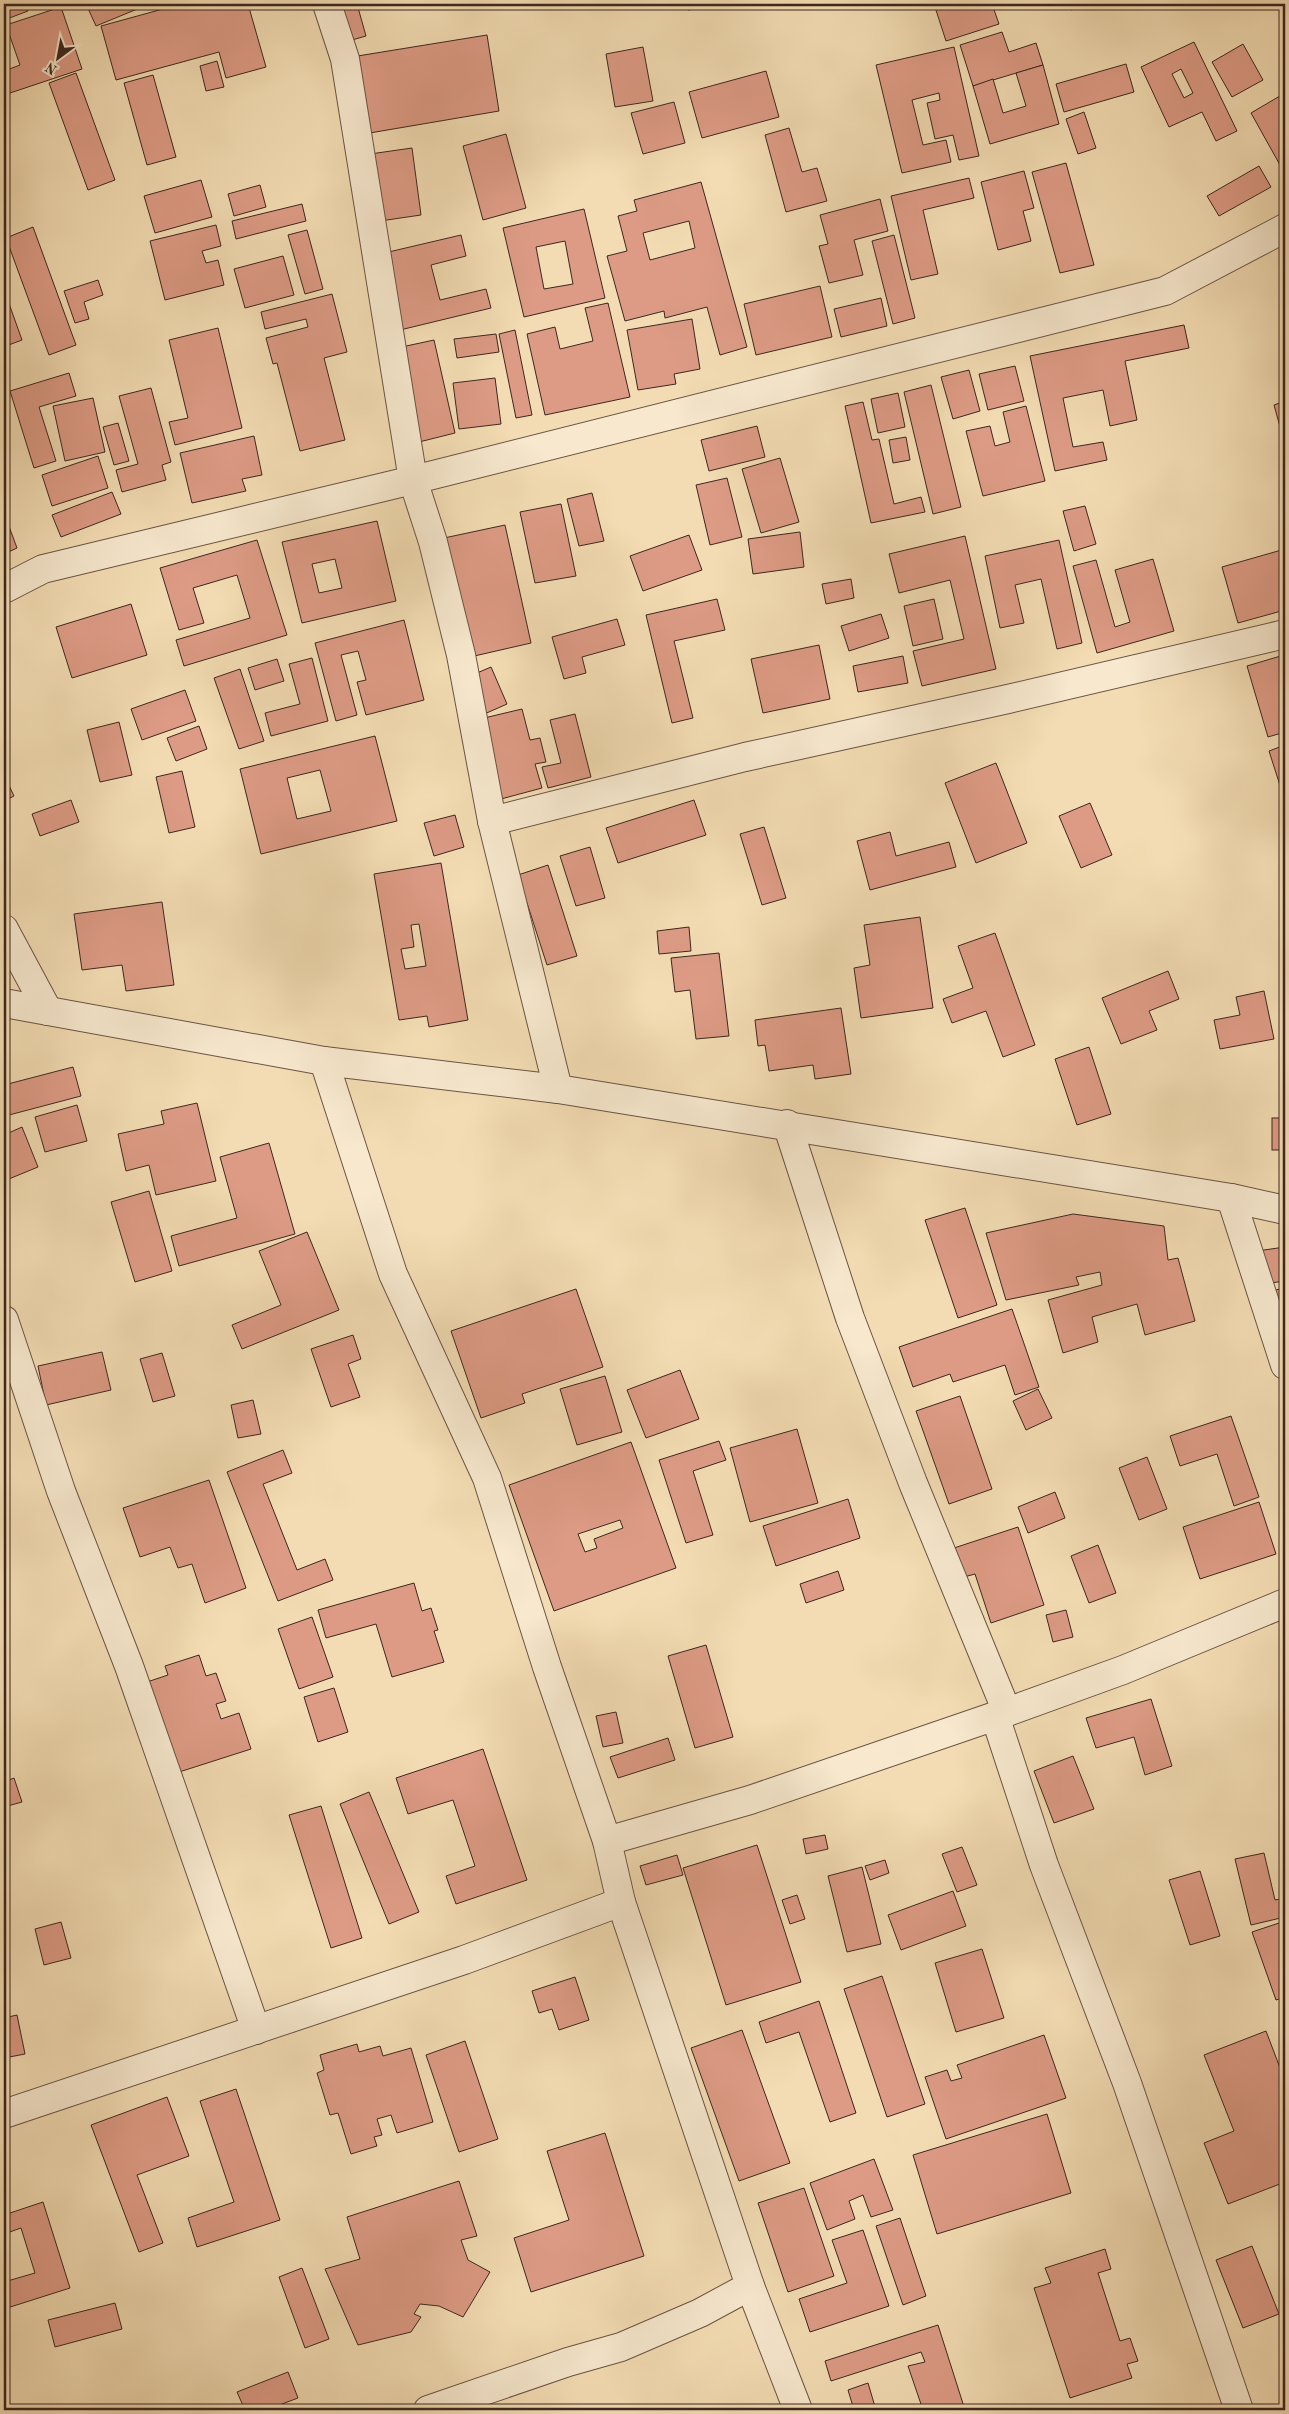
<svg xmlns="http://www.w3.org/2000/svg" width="1289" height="2414" font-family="'Old Standard TT',serif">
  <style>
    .building { fill: #dd9b85; stroke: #3c271f; fill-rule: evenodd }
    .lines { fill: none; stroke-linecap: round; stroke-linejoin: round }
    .street-casing { stroke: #6a5444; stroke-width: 30 }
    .street { stroke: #f7e8ce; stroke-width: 28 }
  </style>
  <rect width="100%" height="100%" fill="#f3dcb3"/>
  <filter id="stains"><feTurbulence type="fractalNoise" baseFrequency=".004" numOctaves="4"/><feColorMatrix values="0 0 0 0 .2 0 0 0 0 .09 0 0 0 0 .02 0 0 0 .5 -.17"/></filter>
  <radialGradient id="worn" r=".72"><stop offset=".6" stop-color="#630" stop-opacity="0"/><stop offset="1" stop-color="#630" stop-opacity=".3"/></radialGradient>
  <!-- building -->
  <g class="building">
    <polygon points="4,4 25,4 28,11 4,20"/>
    <polygon points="39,4 54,4 41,9"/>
    <polygon points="86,4 146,4 147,5 96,26"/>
    <polygon points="181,4 248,4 266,67 226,78 219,52 116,80 101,26"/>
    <polygon points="334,4 357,4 366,36 345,42"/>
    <polygon points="686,4 724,4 688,10"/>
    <polygon points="934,4 992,4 999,24 946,41"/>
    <polygon points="1068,4 1087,4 1071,10"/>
    <polygon points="1276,4 1285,4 1285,17"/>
    <polygon points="61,7 82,69 4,95 4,71 20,65 6,25"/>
    <polygon points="1002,32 1009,52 1036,43 1043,65 973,86 960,45"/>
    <polygon points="487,35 499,111 352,136 339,59"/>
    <path d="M1194,42L1237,131L1216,141L1202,112L1169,127L1141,67ZM1181,69L1193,93L1184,98L1172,74Z"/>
    <polygon points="1243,44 1263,80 1232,97 1212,62"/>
    <polygon points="643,47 653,101 615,107 606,54"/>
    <polygon points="954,47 979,156 959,160 953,135 935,139 927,103 940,100 939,93 912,100 923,145 946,140 951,162 902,173 876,65"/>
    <polygon points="217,61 224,87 206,91 200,66"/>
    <polygon points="1126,64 1134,92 1064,112 1056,84"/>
    <polygon points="1043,65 1059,124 990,144 973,86 993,79 1003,113 1026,106 1016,73"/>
    <polygon points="766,71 779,117 702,138 689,92"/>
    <polygon points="76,73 115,180 88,190 49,83"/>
    <polygon points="153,75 176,157 147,165 124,83"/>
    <polygon points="1285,93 1285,174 1251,113"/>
    <polygon points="674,102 685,143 643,154 631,113"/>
    <polygon points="1084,112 1096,148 1078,154 1066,119"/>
    <polygon points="789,128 802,172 817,168 827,201 786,212 765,135"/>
    <polygon points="506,134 526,208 483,220 463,146"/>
    <polygon points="412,148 421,215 380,221 370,154"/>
    <polygon points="1066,163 1094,265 1060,273 1032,172"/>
    <polygon points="1259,166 1271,187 1219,216 1207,196"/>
    <polygon points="1024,171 1034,208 1023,211 1031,241 998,250 981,182"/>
    <polygon points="969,178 974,198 923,210 938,274 911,280 891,196"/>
    <polygon points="201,180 212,217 155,233 144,196"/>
    <path d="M701,182L747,347L720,355L707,307L665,318L664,311L625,321L607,256L627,251L618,216L637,211L634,200ZM689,221L695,248L650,260L643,233Z"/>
    <polygon points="260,185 266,207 234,216 228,194"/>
    <polygon points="880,199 888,231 854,240 863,275 829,283 819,246 828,244 820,215"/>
    <polygon points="302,204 306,221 236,239 232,221"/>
    <path d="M584,209L605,298L524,317L503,228ZM565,241L573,284L544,289L536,247Z"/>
    <polygon points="216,225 221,246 202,251 206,263 218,260 224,285 165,300 150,241"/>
    <polygon points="33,227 76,345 49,355 6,238"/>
    <polygon points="307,230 323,289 305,294 288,235"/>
    <polygon points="461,235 466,256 431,265 440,300 486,289 491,308 400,330 380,254"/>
    <polygon points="894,235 915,318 893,324 872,241"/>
    <polygon points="283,256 294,295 245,308 234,269"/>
    <polygon points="98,280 103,295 84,302 89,319 75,323 64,291"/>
    <polygon points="820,286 832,337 756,355 744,304"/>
    <polygon points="332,294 347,352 324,358 345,440 300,451 277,363 273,364 266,338 308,327 306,319 265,329 261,312"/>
    <polygon points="7,298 22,340 6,346 4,299"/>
    <polygon points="881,298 887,326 841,337 834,309"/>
    <polygon points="608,303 630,397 545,415 527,334 555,327 560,349 593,341 585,308"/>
    <polygon points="692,319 700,369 674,374 676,384 638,390 627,330"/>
    <polygon points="1184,325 1189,348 1125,361 1137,420 1110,426 1103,390 1063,398 1073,447 1103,442 1107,460 1055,471 1030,356"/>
    <polygon points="218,328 242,428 175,445 169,422 188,418 169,340"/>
    <polygon points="515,330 532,415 516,418 499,334"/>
    <polygon points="496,334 499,352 457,358 454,339"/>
    <polygon points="434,340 455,433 419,442 397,348"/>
    <polygon points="1015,366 1024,401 988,410 979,374"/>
    <polygon points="969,370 980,411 953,419 941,377"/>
    <polygon points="69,373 76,396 39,407 56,461 34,468 10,391"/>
    <polygon points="495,378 501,424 459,429 453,383"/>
    <polygon points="931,385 961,507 933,514 904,392"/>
    <polygon points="151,388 171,462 162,465 166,480 122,492 116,470 138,464 119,396"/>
    <polygon points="898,393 905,427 878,433 871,399"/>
    <polygon points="93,398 105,452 65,461 53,406"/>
    <polygon points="1285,401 1285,433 1282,434 1274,405"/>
    <polygon points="863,402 872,440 879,439 894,504 921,497 925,512 871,523 845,406"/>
    <polygon points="1026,406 1045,481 983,496 966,431 990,426 995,446 1010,442 1003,412"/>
    <polygon points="118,423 129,461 114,465 103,427"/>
    <polygon points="757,426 765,457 709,471 701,440"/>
    <polygon points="254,436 262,475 242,479 246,491 192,503 180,453"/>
    <polygon points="906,437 910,460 893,463 889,440"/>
    <polygon points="98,456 108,488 52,506 42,475"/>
    <polygon points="780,458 799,522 761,533 742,469"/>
    <polygon points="727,478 742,537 710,545 696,485"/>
    <polygon points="112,492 121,514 61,537 52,515"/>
    <polygon points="592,493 604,541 579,546 567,499"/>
    <polygon points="561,504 576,576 535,583 520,512"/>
    <polygon points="1085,506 1096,544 1074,551 1063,511"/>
    <polygon points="4,513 17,548 4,554"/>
    <path d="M377,521L396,601L302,623L282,542ZM335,559L342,588L319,593L312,564Z"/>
    <polygon points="505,525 531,643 470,657 444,538"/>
    <polygon points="800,532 804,567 753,574 748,539"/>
    <polygon points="689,535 702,570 643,591 630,556"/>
    <polygon points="965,536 996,669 922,686 913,651 964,639 950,580 899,593 889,554"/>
    <polygon points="257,540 287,635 184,666 176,640 250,618 237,575 193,588 204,623 179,630 160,568"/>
    <polygon points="1059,540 1082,643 1057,649 1041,579 1015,585 1024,623 1000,628 985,556"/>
    <polygon points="1285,549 1285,610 1238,623 1222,567"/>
    <polygon points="1153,559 1174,631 1097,653 1073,566 1096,560 1115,627 1130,622 1115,570"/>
    <polygon points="851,579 854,598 826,604 822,584"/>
    <polygon points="717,599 725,630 674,641 693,718 672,723 646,615"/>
    <polygon points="934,599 943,639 913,646 904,606"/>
    <polygon points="131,604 147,655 72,678 56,627"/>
    <polygon points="881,614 889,638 849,651 841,626"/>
    <polygon points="617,619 625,645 582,657 586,673 564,679 552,637"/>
    <polygon points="404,620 424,700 366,715 357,682 366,680 358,651 341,655 357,715 336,721 315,643"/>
    <polygon points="819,645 830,699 763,713 751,659"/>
    <polygon points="1284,655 1285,732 1268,737 1247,666"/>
    <polygon points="903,656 908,683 858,692 853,666"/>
    <polygon points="312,658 328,721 271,736 265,713 300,704 289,664"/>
    <polygon points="277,659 284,681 255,690 248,668"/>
    <polygon points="491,667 507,704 473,719 456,682"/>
    <polygon points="240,669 264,741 239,749 214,678"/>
    <polygon points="185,690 196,721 142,740 131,709"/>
    <polygon points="522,709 530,740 540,738 546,762 535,764 542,788 501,799 480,719"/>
    <polygon points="575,714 591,777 548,788 542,767 561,763 550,720"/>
    <polygon points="119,722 132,775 100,782 87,730"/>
    <polygon points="199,726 207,749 176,761 167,738"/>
    <path d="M375,736L397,821L261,854L240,769ZM320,770L331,811L297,819L287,778Z"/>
    <polygon points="1285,745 1285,801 1269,751"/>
    <polygon points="996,763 1027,843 976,863 945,783"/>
    <polygon points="182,771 195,827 169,833 156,777"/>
    <polygon points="4,775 14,796 4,801"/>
    <polygon points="71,800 79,822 40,836 32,814"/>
    <polygon points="694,800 706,835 618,863 606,828"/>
    <polygon points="1090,803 1112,855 1081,868 1059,816"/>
    <polygon points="455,815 464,847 434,856 424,823"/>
    <polygon points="764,827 786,898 762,905 740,834"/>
    <polygon points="890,832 896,856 949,842 956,867 870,890 857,841"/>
    <polygon points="590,847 605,898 576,906 560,856"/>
    <path d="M441,863L468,1020L429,1027L427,1016L399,1020L374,874ZM419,924L426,966L405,969L401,949L414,947L411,925Z"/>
    <polygon points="548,865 577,956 547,965 518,875"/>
    <polygon points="162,902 174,985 126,991 122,965 82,970 74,914"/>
    <polygon points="920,917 933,1008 861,1018 854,968 870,965 864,925"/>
    <polygon points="689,927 691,951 659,954 657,931"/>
    <polygon points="995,933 1035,1045 1003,1057 986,1011 952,1023 943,999 973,988 958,946"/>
    <polygon points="719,953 729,1036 696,1039 690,990 675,992 671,958"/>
    <polygon points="1168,971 1179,999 1149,1011 1157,1030 1121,1044 1102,998"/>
    <polygon points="1264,991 1274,1039 1220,1049 1214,1020 1240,1015 1236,997"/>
    <polygon points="841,1008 851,1074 815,1079 813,1065 769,1071 765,1045 758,1046 755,1020"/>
    <polygon points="1089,1047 1111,1114 1077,1125 1055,1059"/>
    <polygon points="73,1067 81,1096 9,1115 4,1096 4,1085"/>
    <polygon points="197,1103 216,1181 156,1195 149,1165 126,1171 118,1134 164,1124 161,1111"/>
    <polygon points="77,1105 87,1141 45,1152 35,1117"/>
    <rect x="1272" y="1118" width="13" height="32"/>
    <polygon points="22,1127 38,1167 4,1181 4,1135"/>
    <polygon points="269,1143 295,1234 179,1266 171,1236 237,1218 220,1157"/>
    <polygon points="149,1191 172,1271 135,1282 111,1202"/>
    <polygon points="965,1208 997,1305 958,1318 925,1220"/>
    <polygon points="1073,1214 1164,1226 1168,1260 1178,1258 1195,1321 1145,1335 1137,1304 1092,1317 1098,1342 1063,1353 1048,1300 1102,1285 1100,1272 1076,1277 1079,1285 1006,1300 986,1233"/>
    <polygon points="307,1232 339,1310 242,1349 232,1325 281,1305 259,1251"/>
    <polygon points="1285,1247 1285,1281 1248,1286 1243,1253"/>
    <polygon points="1285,1288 1285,1379 1266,1292"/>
    <polygon points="576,1289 603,1367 522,1394 525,1403 481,1418 451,1331"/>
    <polygon points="1012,1309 1039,1387 1015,1395 1005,1365 953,1382 950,1374 913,1387 899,1347"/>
    <polygon points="353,1335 361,1359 348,1364 360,1397 331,1407 311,1349"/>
    <polygon points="102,1352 111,1390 46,1405 38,1366"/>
    <polygon points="162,1353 175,1396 153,1402 140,1359"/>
    <polygon points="680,1370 699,1419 646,1438 627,1390"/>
    <polygon points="605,1376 622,1432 577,1445 560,1389"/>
    <polygon points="1038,1389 1052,1418 1026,1430 1013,1401"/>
    <polygon points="960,1396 992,1489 949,1504 916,1411"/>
    <polygon points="253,1400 261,1434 238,1438 231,1405"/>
    <polygon points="1231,1416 1259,1497 1234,1506 1217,1454 1180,1466 1170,1436"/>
    <polygon points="797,1429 818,1503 750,1522 730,1448"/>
    <polygon points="719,1441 726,1460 693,1471 713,1535 686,1543 659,1460"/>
    <path d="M631,1442L676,1568L554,1611L509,1485ZM620,1520L623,1528L594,1539L597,1548L585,1552L578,1534Z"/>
    <polygon points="283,1450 292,1473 263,1484 297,1570 325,1559 333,1580 278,1601 227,1472"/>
    <polygon points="1147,1457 1167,1509 1139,1520 1119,1468"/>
    <polygon points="209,1480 246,1588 205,1603 192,1564 178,1568 170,1547 140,1557 123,1508"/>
    <polygon points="1055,1492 1065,1518 1028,1533 1018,1507"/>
    <polygon points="848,1499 860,1538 776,1566 763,1526"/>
    <polygon points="1259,1502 1276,1554 1200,1579 1183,1527"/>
    <polygon points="1018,1527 1044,1605 991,1623 975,1574 964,1577 954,1548"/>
    <polygon points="1098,1545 1116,1593 1089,1603 1071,1556"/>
    <polygon points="838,1571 844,1590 806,1603 800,1584"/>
    <polygon points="414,1583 422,1611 431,1608 438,1630 434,1631 444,1662 392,1677 376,1624 326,1638 318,1610"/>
    <polygon points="1066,1610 1073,1637 1053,1642 1046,1615"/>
    <polygon points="312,1617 333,1677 299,1689 278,1629"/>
    <polygon points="706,1645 733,1737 695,1748 668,1656"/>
    <polygon points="199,1655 206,1676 216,1673 226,1701 216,1704 221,1719 239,1713 251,1749 176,1773 144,1683 168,1675 165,1666"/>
    <polygon points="334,1688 348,1732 318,1742 304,1697"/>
    <polygon points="1151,1699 1172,1766 1145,1775 1134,1737 1096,1748 1086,1718"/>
    <polygon points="616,1712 623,1743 603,1747 596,1716"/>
    <polygon points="668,1738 675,1760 618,1778 610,1757"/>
    <polygon points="483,1749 527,1880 456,1904 446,1876 475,1866 453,1800 408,1814 396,1778"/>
    <polygon points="1073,1756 1094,1809 1054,1823 1034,1771"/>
    <polygon points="14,1778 22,1802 4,1807 4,1782"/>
    <polygon points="369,1792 419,1912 389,1924 340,1804"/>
    <polygon points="321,1806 362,1938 331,1948 289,1815"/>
    <polygon points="825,1835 828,1849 806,1854 803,1839"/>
    <polygon points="757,1845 801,1982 726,2005 683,1868"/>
    <polygon points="962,1847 977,1885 957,1892 942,1854"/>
    <polygon points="1264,1853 1275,1900 1285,1898 1285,1917 1251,1925 1235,1859"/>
    <polygon points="677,1855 683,1875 646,1885 640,1866"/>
    <polygon points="885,1860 889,1873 870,1880 865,1866"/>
    <polygon points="862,1867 881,1944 847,1952 828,1876"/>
    <polygon points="1200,1871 1220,1936 1190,1945 1169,1880"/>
    <polygon points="953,1891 966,1926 901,1950 888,1915"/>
    <polygon points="797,1895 805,1919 790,1924 782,1900"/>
    <polygon points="1285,1921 1285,1997 1276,2000 1252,1932"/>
    <polygon points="61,1922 71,1958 44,1965 35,1929"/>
    <polygon points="982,1949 1004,2018 956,2032 935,1963"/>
    <polygon points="882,1976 925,2104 887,2117 844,1989"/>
    <polygon points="575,1977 589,2020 559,2030 552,2009 539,2013 532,1991"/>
    <polygon points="819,2001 856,2113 830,2122 799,2032 766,2043 759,2022"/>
    <polygon points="17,2015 25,2054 4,2058 4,2018"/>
    <polygon points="742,2030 790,2163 739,2181 691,2048"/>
    <polygon points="1266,2031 1285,2081 1285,2182 1228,2204 1204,2143 1234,2131 1204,2055"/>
    <polygon points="1044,2035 1066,2098 946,2139 925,2077 947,2070 951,2081 962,2078 957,2065"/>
    <polygon points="465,2041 498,2139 459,2152 426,2055"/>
    <polygon points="357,2044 359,2052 380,2046 383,2056 411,2048 433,2122 397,2133 391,2115 377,2119 382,2135 374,2137 377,2146 351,2154 338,2113 330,2115 317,2073 324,2070 320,2055"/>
    <polygon points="236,2089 280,2220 197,2247 188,2218 234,2202 200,2101"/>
    <polygon points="167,2097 189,2156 137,2175 163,2243 139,2252 91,2125"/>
    <polygon points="1047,2114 1071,2193 937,2234 913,2155"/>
    <polygon points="605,2133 644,2256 531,2292 514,2238 569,2220 547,2151"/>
    <polygon points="874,2159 893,2210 871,2217 863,2195 849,2201 855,2219 827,2230 810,2183"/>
    <polygon points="459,2181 477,2236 461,2240 468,2260 490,2272 463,2317 439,2306 420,2304 414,2314 421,2317 411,2332 358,2345 325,2269 360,2259 347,2217"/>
    <polygon points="804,2188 834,2276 788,2292 758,2203"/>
    <polygon points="43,2202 70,2288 4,2309 4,2282 35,2273 21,2228 4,2234 4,2215"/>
    <polygon points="900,2218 926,2296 903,2305 876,2226"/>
    <polygon points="863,2230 889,2306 810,2332 799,2299 847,2283 832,2240"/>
    <polygon points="1252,2246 1279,2314 1243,2328 1216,2260"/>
    <polygon points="1105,2249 1111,2269 1098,2273 1120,2341 1130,2338 1138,2361 1127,2364 1132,2378 1070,2398 1034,2288 1051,2283 1045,2268"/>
    <polygon points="302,2268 329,2339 305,2348 279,2277"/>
    <polygon points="115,2303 122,2329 55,2347 48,2320"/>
    <polygon points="938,2325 965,2410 923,2410 908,2366 925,2362 921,2352 831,2381 825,2361"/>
    <polygon points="288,2372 298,2398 266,2410 245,2410 237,2392"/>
    <polygon points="868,2383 876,2410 854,2410 848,2390"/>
  </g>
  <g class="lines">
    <!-- street casing -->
    <g class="street-casing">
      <g id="street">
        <polyline points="327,4 345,59 413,480 433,542 461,655 492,821 558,1089"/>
        <polyline points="4,589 43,569 413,480 1165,291 1285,228"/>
        <polyline points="492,821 745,757 1008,699 1285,634"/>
        <polyline points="4,929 48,1011"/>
        <polyline points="4,1003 324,1061 558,1089 1231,1198 1285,1210"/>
        <polyline points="324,1061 393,1274 487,1478 547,1667 607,1841 621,1902 750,2286 798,2410"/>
        <polyline points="787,1124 850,1318 913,1483 1007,1712"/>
        <polyline points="1231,1198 1285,1365"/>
        <polyline points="4,1320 61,1491 129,1666 256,2030"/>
        <polyline points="995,1716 1044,1865 1127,2083 1239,2410"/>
        <polyline points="607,1841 750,1800 1007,1712 1123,1670 1285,1603"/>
        <polyline points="4,2114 464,1960 621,1902"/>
        <polyline points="428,2410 568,2362 621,2347 700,2313 750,2286"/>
      </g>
    </g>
    <!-- street -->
    <use href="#street" class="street"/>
  </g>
  <!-- margin -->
  <rect width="1289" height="2414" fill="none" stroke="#f3dcb3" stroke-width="20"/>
  <rect x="5" y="5" width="1279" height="2404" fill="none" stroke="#3c271f" stroke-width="2.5"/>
  <rect x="10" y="10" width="1269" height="2394" fill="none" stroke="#3c271f"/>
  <!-- north arrow -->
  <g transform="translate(58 58) rotate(212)" stroke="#f7e8ce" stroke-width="4" paint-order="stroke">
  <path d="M0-4L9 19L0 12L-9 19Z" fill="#3c271f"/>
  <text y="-8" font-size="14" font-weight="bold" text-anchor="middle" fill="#3c271f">N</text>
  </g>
  <rect width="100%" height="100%" filter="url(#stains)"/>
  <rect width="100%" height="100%" fill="url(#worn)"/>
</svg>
